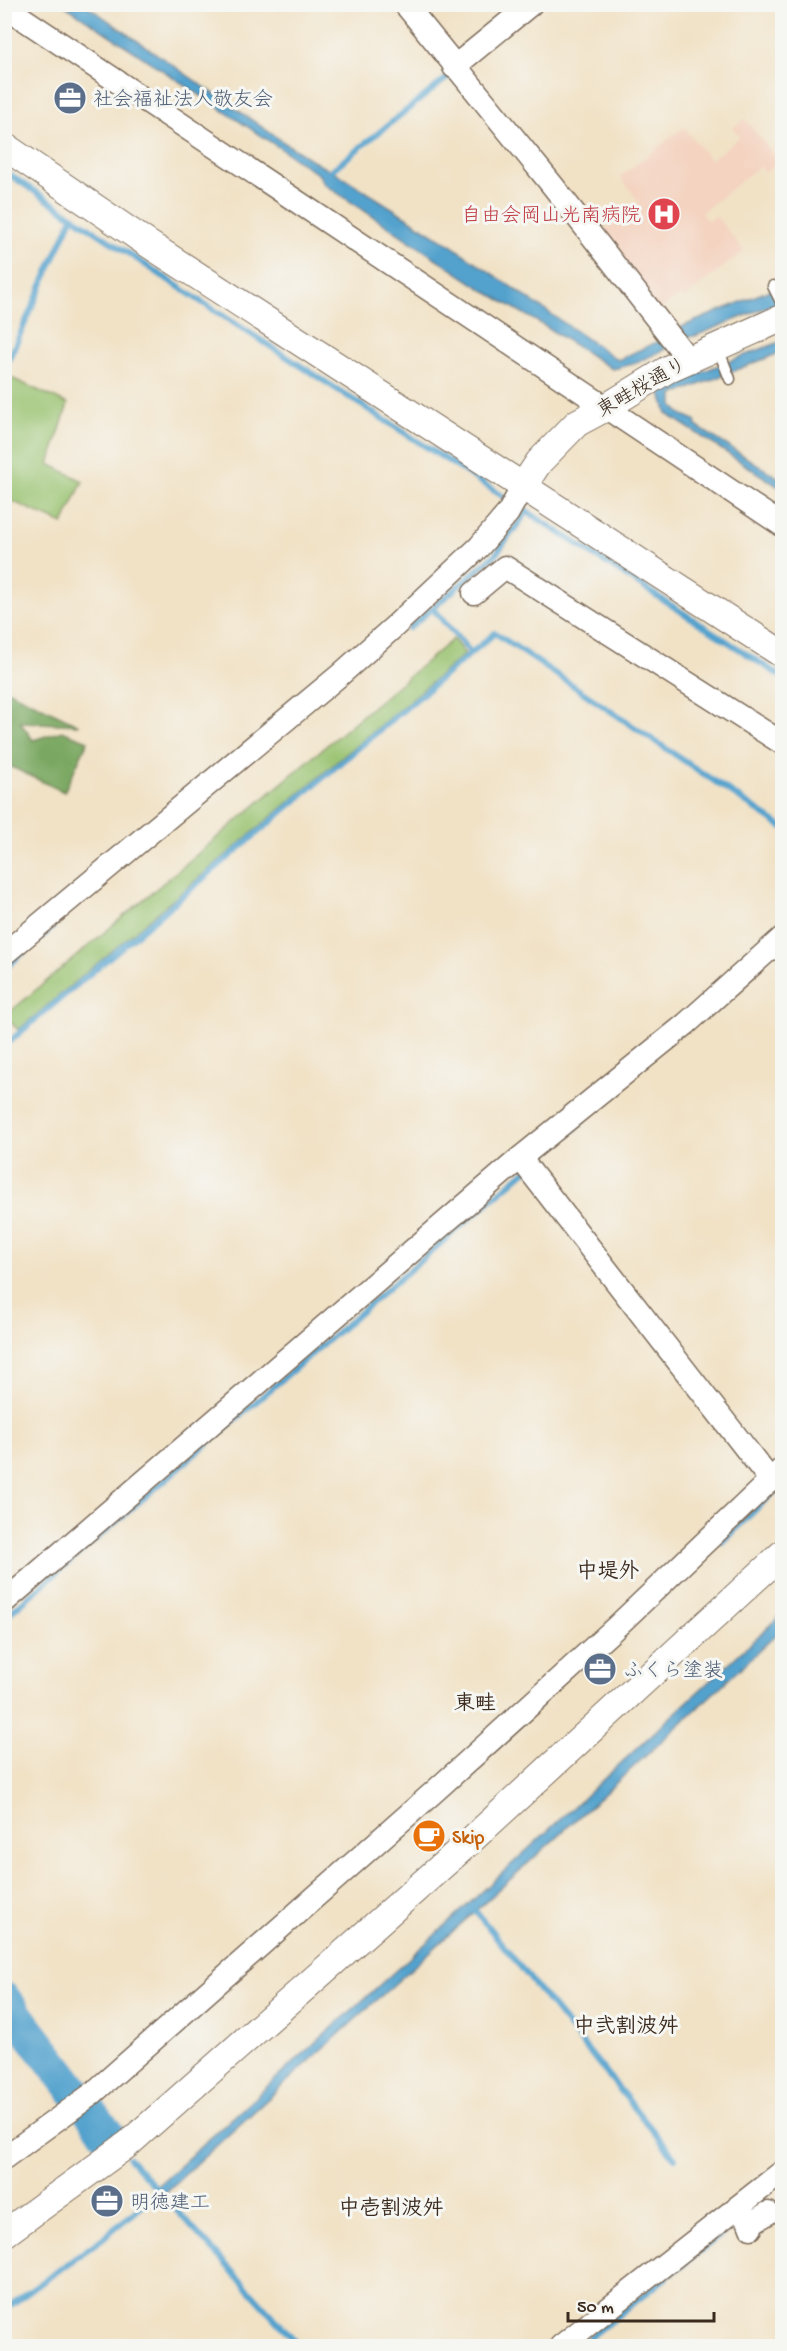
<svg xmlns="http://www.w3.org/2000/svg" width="787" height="2351" font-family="'Gochi Hand','Klee One',sans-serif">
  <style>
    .built { fill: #f4d3c0 }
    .green { fill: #99c26f; stroke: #6a7646; stroke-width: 1.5 }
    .forest { fill: #7aa862; stroke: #5a6940; stroke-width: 1.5 }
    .water { fill: #53a2cd; stroke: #476676; stroke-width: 1.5 }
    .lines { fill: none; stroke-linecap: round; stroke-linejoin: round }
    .stream { stroke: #53a2cd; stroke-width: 6 }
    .river { stroke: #53a2cd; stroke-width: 34 }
    .service-casing { stroke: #7b6a59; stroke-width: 13 }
    .minor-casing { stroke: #7b6a59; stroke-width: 25 }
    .tertiary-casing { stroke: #7b6a59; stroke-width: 29 }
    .service { stroke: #fff; stroke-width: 10 }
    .minor { stroke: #fff; stroke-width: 22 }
    .tertiary { stroke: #fff; stroke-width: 27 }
    .labels { text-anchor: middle; stroke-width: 6; stroke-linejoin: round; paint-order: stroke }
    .service-label { font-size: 20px; fill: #4e5e75; stroke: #f6f6f2; text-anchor: start }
    .health-label { font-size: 20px; fill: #be3a42; stroke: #f6f6f2; text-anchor: end }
    .street-label { font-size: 20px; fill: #3b2a1e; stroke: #f6f6f2 }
    .food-label { font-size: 20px; fill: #c56008; stroke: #f6f6f2; text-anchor: start }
    .neighbourhood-label { font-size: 21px; font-weight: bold; fill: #3b2a1e; stroke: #f6f6f2 }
  </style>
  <rect width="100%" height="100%" fill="#f6f6f2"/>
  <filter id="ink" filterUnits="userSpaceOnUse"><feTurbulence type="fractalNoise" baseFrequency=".0167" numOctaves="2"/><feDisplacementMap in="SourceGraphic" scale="12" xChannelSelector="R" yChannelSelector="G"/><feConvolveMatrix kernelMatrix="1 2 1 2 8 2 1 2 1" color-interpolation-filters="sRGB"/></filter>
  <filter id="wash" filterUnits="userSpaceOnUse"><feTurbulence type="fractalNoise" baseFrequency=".008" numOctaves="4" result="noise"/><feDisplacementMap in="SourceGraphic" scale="24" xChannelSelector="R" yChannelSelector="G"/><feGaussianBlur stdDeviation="1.35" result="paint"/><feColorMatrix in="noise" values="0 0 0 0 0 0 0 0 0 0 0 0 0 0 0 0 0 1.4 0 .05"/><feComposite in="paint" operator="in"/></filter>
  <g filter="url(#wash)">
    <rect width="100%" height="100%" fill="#f1e2c6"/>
    <!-- built -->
    <polygon class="built" points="745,119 779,162 765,173 760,166 701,213 708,221 716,216 744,251 684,298 681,294 659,310 600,234 640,203 620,177 684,127 710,160 740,137 733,128"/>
    <!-- green -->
    <g class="green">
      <polygon points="7,376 68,404 49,464 83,481 63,524 5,498 4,382"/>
      <polygon points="453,639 465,654 18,1030 5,1016"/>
    </g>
    <!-- forest -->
    <polygon class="forest" points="5,689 79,725 20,722 33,740 62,731 88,741 64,792 5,764"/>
    <!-- water -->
    <g class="water">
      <path d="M64,5H86L285,143L323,167L335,172L449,244L618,360L665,338L679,328L782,285V301L695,336C684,336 679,342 669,347C652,356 631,366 612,369L543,325L485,291L324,184L319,175L284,151Z"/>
      <polygon points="782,341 782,352 673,395 673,406 681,414 695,420 696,426 782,480 782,489 667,414 661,393 678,381"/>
      <path d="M782,1614V1629C580,1820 371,2003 166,2192L157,2186L447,1924Z"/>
    </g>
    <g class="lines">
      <!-- stream -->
      <g class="stream">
        <polyline points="4,171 200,301 504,497"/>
        <polyline points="328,173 452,74"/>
        <polyline points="4,370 73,216"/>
        <polyline points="526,511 782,677"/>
        <polyline points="432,608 471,653"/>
        <polyline points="409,628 495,555 527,512"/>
        <polyline points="4,969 52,928"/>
        <polyline points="4,1046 495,633 782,827"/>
        <polyline points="722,1542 782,1484"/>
        <polyline points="4,1618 582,1122"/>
        <polyline points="472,1907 675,2158"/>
        <polyline points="129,2158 300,2346"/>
        <polyline points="4,2310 103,2238 168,2184"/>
        <polyline points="579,2346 741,2219"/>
      </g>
      <!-- river -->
      <polyline class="river" points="4,1999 112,2140"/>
    </g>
  </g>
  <g filter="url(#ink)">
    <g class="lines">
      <!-- service casing -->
      <g class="service-casing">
        <g id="service">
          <polyline points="773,286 782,304"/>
          <polyline points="717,346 730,379"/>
        </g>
      </g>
      <!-- minor casing -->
      <g class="minor-casing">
        <g id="minor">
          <polyline points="405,4 553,186 688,359"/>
          <polyline points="4,6 782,525"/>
          <polyline points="454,67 531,4"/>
          <polyline points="474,593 505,567 782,743"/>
          <polyline points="4,954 341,674 396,625 479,547 508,513 523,486"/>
          <polyline points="520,1158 771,1481"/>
          <polyline points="4,1602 520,1158 686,1024 782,938"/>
          <polyline points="4,2158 92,2094 435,1791 614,1629 782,1469"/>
          <polyline points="738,2207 748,2220 751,2228"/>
          <polyline points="750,2224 768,2213"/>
          <polyline points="561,2346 782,2172"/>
        </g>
      </g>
      <!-- tertiary casing -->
      <g class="tertiary-casing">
        <g id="tertiary">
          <polyline points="4,146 147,243 782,654"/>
          <polyline points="523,486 539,462 577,423 605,408 670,368 782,318"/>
          <polyline points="4,2234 128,2144 468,1843 782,1554"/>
        </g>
      </g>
      <!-- service -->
      <use href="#service" class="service"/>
      <!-- minor -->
      <use href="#minor" class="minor"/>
      <!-- tertiary -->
      <use href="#tertiary" class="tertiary"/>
    </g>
  </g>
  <!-- icons -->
  <defs>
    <g id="office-disc" transform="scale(1.725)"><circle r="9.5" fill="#5c6f8a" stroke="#f6f6f2"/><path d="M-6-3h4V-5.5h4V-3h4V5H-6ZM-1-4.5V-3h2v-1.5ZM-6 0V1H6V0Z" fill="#fff"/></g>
    <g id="hospital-disc" transform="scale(1.725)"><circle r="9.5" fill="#e0444e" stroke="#f6f6f2"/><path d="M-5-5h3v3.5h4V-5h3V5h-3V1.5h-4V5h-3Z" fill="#fff"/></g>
    <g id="cafe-disc" transform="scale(1.725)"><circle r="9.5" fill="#e8710a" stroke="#f6f6f2"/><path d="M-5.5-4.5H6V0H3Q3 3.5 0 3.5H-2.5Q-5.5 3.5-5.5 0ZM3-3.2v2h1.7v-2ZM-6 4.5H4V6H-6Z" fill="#fff"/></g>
  </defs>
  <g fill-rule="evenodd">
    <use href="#office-disc" x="70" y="98"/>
    <use href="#hospital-disc" x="664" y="214"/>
    <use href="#office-disc" x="600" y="1669"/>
    <use href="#cafe-disc" x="429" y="1836"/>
    <use href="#office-disc" x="107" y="2201"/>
  </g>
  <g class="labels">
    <!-- service labels -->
    <g class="service-label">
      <text x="93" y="105">社会福祉法人敬友会</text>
      <text x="623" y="1676">ふくら塗装</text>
      <text x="130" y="2208">明徳建工</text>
    </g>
    <!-- health labels -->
    <g class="health-label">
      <text x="641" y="221">自由会岡山光南病院</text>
    </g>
    <!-- street labels -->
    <g class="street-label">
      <text transform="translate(641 386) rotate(-30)" y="7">東畦桜通り</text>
    </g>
    <!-- food labels -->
    <g class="food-label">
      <text x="452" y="1843">Skip</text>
    </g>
    <!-- neighbourhood labels -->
    <g class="neighbourhood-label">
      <text x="608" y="1577">中堤外</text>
      <text x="475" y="1709">東畦</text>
      <text x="626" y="2032">中弐割波舛</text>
      <text x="391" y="2214">中壱割波舛</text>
    </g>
  </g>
  <!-- margin -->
  <rect width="787" height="2351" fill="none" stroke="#f6f6f2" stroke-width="24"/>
  <!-- scale -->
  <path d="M568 2312v9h146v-9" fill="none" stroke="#3b2a1e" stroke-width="3"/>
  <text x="577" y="2312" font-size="18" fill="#3b2a1e" stroke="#f6f6f2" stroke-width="4.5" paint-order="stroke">50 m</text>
</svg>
